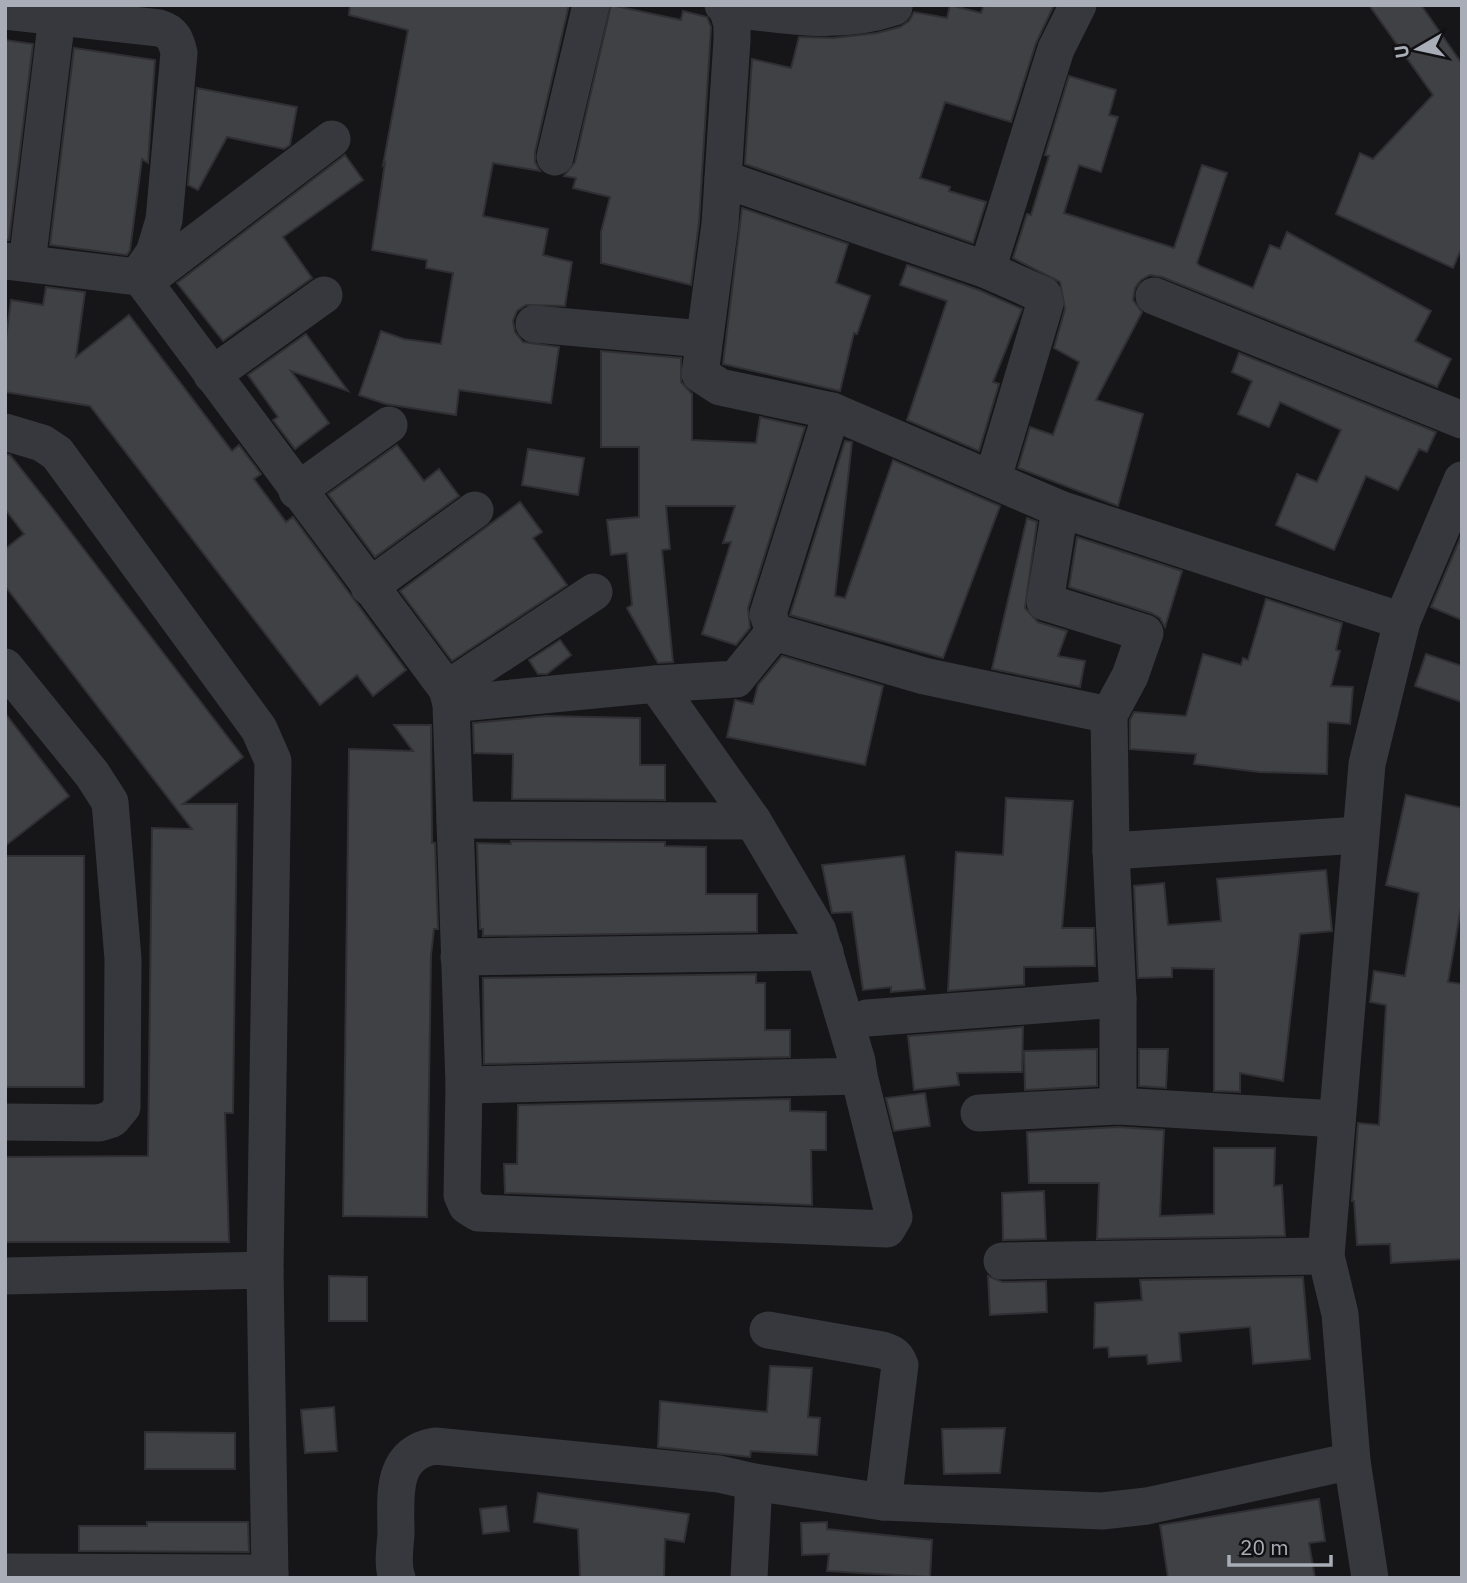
<svg xmlns="http://www.w3.org/2000/svg" width="1467" height="1583" font-family="'IBM Plex Sans',sans-serif">
  <style>
    .building { fill: #404145; stroke: #303034; stroke-width: 2 }
    .lines { fill: none; stroke-linecap: round; stroke-linejoin: round }
    .minor { stroke: #37383d; stroke-width: 37 }
  </style>
  <rect width="100%" height="100%" fill="#161618"/>
  <!-- building -->
  <g class="building">
    <polygon points="350,5 569,5 535,152 535,162 540,171 493,163 483,216 548,229 543,255 572,262 565,306 526,305 517,311 513,321 515,332 523,342 559,347 551,403 459,390 456,415 386,404 359,395 381,331 404,339 441,344 453,273 426,268 427,260 372,250 385,163 383,165 408,30 349,15"/>
    <polygon points="611,5 681,20 683,11 707,17 711,27 699,222 691,285 601,263 601,232 610,197 573,188 576,178 564,176 575,162"/>
    <polygon points="950,5 981,13 984,5 1054,5 1036,43 1011,122 945,102 920,178 950,187 949,191 986,202 973,243 745,164 752,59 791,68 799,37 833,38 877,33 900,27 909,21 914,12 947,18"/>
    <polygon points="1369,5 1421,5 1462,64 1462,247 1453,268 1336,214 1360,153 1373,159 1433,95"/>
    <polygon points="5,40 33,44 9,240 5,240"/>
    <polygon points="74,48 155,60 148,163 142,159 130,250 127,255 50,245"/>
    <polygon points="1069,76 1116,90 1109,115 1118,117 1101,172 1079,165 1064,213 1174,248 1202,165 1227,173 1197,263 1200,266 1253,288 1270,245 1280,249 1287,232 1431,311 1415,341 1451,359 1437,387 1162,277 1150,275 1141,280 1135,288 1133,300 1142,312 1096,400 1143,414 1118,506 1018,468 1030,427 1053,435 1079,362 1054,348 1065,309 1060,282 1013,258 1027,214 1031,215 1049,156 1045,155"/>
    <polygon points="197,88 297,107 290,145 284,149 227,137 198,190 188,185"/>
    <polygon points="345,155 363,180 283,237 312,278 223,341 177,283"/>
    <polygon points="742,208 848,244 836,283 870,296 857,334 854,333 840,391 723,364"/>
    <polygon points="907,265 979,290 1022,309 993,382 999,384 979,451 907,420 947,301 900,285"/>
    <polygon points="46,287 85,292 76,357 129,315 232,451 239,445 261,474 254,479 286,522 293,517 406,670 373,696 357,675 320,705 90,406 5,392 5,346 11,300 43,305"/>
    <polygon points="306,334 348,391 291,371 329,423 295,449 273,420 278,417 248,375"/>
    <polygon points="601,351 681,358 681,382 692,394 692,440 756,443 760,417 805,427 748,608 750,628 736,645 702,634 731,542 723,543 735,506 666,506 670,549 662,550 673,662 658,663 627,608 632,605 627,553 611,555 607,520 639,517 639,447 601,447"/>
    <polygon points="1239,353 1436,432 1427,452 1419,449 1398,490 1366,476 1334,550 1276,525 1297,474 1317,482 1341,430 1280,402 1269,427 1238,414 1252,381 1232,372"/>
    <polygon points="845,441 852,442 835,596 845,598 893,460 1000,506 943,658 790,615"/>
    <polygon points="397,445 424,481 439,469 459,496 375,557 328,494"/>
    <polygon points="528,449 584,458 578,495 522,485"/>
    <polygon points="5,454 10,455 53,509 243,757 183,804 237,804 233,1113 225,1113 229,1242 5,1242 5,1157 148,1156 152,828 192,829 5,586 5,549 24,534 5,509"/>
    <polygon points="520,502 542,532 533,538 567,585 452,661 400,591"/>
    <polygon points="1027,518 1037,522 1025,608 1038,622 1067,631 1058,656 1085,661 1080,687 992,669"/>
    <polygon points="1462,534 1462,620 1431,607"/>
    <polygon points="1077,537 1182,571 1165,627 1160,618 1151,613 1069,587"/>
    <polygon points="1266,599 1342,623 1336,650 1340,651 1331,686 1353,687 1350,724 1328,722 1327,774 1259,772 1194,764 1196,754 1130,749 1130,720 1134,712 1186,716 1203,654 1241,665 1243,658 1248,660"/>
    <polygon points="560,640 571,655 547,674 538,674 529,660"/>
    <polygon points="1426,654 1462,666 1462,702 1415,686"/>
    <polygon points="782,656 883,686 865,765 727,737 735,700 753,704 758,685"/>
    <polygon points="5,713 69,796 5,846"/>
    <polygon points="546,716 640,718 640,765 665,765 665,800 512,799 513,754 474,753 473,723"/>
    <polygon points="394,725 431,725 432,843 435,843 438,929 434,929 431,955 427,1217 343,1216 349,749 413,751"/>
    <polygon points="1406,795 1462,808 1462,902 1448,982 1462,984 1462,1259 1391,1263 1390,1244 1357,1245 1354,1201 1352,1201 1358,1123 1379,1125 1386,1005 1370,1002 1374,971 1405,976 1419,893 1386,885"/>
    <polygon points="1006,798 1073,801 1062,928 1094,928 1095,966 1024,967 1024,985 948,991 956,852 1003,855"/>
    <polygon points="511,841 665,842 665,846 706,847 706,894 757,894 757,932 483,936 483,929 480,929 477,843 511,844"/>
    <rect x="5" y="856" width="79" height="231"/>
    <polygon points="904,856 925,989 891,992 891,987 863,990 852,912 832,913 822,865"/>
    <polygon points="1326,870 1332,931 1300,934 1283,1081 1240,1073 1240,1092 1214,1091 1214,969 1172,968 1172,977 1138,978 1134,886 1164,883 1168,925 1221,921 1217,879"/>
    <polygon points="756,974 756,983 765,983 765,1030 790,1030 790,1057 484,1064 483,978"/>
    <polygon points="1023,1027 1022,1072 957,1073 959,1085 914,1090 908,1036"/>
    <polygon points="1097,1049 1097,1086 1025,1090 1024,1051"/>
    <polygon points="1139,1049 1168,1049 1166,1088 1139,1086"/>
    <polygon points="925,1093 930,1126 894,1131 886,1098"/>
    <polygon points="790,1099 790,1111 826,1112 826,1150 811,1150 812,1205 505,1193 504,1164 517,1164 518,1105"/>
    <polygon points="1118,1127 1164,1130 1160,1216 1214,1214 1214,1148 1275,1148 1274,1186 1282,1185 1285,1236 1097,1239 1099,1183 1029,1183 1027,1132"/>
    <polygon points="1044,1191 1046,1239 1003,1240 1002,1193"/>
    <polygon points="329,1276 367,1277 367,1321 329,1321"/>
    <polygon points="988,1276 1002,1282 1046,1281 1047,1312 990,1315"/>
    <polygon points="1303,1277 1310,1359 1253,1364 1250,1327 1179,1333 1181,1361 1148,1364 1147,1355 1109,1357 1108,1347 1094,1348 1095,1303 1142,1300 1140,1280"/>
    <polygon points="770,1366 812,1368 808,1417 820,1418 817,1455 751,1451 750,1457 658,1447 660,1401 767,1412"/>
    <polygon points="334,1407 337,1451 305,1453 301,1410"/>
    <polygon points="1005,1428 1000,1473 944,1474 942,1429"/>
    <polygon points="145,1432 235,1433 235,1469 145,1469"/>
    <polygon points="538,1493 689,1514 684,1542 665,1539 664,1578 580,1578 578,1529 534,1522"/>
    <polygon points="1319,1499 1325,1541 1309,1543 1315,1578 1168,1578 1160,1525"/>
    <polygon points="506,1506 509,1531 483,1534 480,1509"/>
    <polygon points="147,1522 248,1522 249,1552 79,1551 79,1526 147,1526"/>
    <polygon points="827,1522 827,1529 932,1540 930,1577 827,1571 829,1554 802,1555 801,1523"/>
  </g>
  <g class="lines">
    <!-- minor -->
    <g class="minor">
      <path d="M723,5L727,8C784,15 838,26 894,7"/>
      <polyline points="727,8 732,24 732,40 720,224 700,374 720,387 832,411 1060,509 1402,621"/>
      <path d="M5,11L159,28C173,32 176,40 179,53L164,220L154,253L137,277"/>
      <polyline points="555,157 591,5"/>
      <polyline points="723,179 987,270 1043,295 1045,304 993,478"/>
      <polyline points="5,261 137,277 144,282 447,689 451,704 464,1085 462,1195 467,1206 478,1213 887,1229 894,1217 859,1076"/>
      <polyline points="27,263 57,17"/>
      <polyline points="987,270 1056,49 1078,5"/>
      <polyline points="144,282 332,139"/>
      <polyline points="1154,296 1462,420"/>
      <polyline points="534,324 703,339"/>
      <polyline points="212,375 324,295"/>
      <polyline points="832,411 768,614 774,632 924,676 1109,715"/>
      <polyline points="5,432 42,443 57,453 259,729 273,761 265,1270 270,1578"/>
      <polyline points="297,491 389,425"/>
      <polyline points="1060,509 1045,602 1145,633 1130,676 1109,715 1111,851 1118,999 1118,1106 1337,1119"/>
      <polyline points="369,587 475,510"/>
      <polyline points="5,667 92,774 110,802 123,959 122,1107 112,1119 99,1123 5,1122"/>
      <polyline points="656,684 736,679 774,632"/>
      <polyline points="447,689 594,592"/>
      <polyline points="451,704 656,684 753,821 818,931 857,1061 859,1076 464,1085"/>
      <polyline points="455,820 753,821"/>
      <polyline points="1111,851 1359,835"/>
      <polyline points="459,957 825,952"/>
      <polyline points="867,1018 1118,999"/>
      <polyline points="979,1113 1118,1106"/>
      <polyline points="1002,1261 1326,1256"/>
      <polyline points="5,1276 265,1270"/>
      <path d="M768,1330L882,1350C892,1353 896,1355 900,1365L883,1502"/>
      <polyline points="5,1572 270,1573"/>
      <path d="M397,1578C392,1565 395,1548 396,1534C396,1498 389,1454 435,1446L719,1474L754,1482"/>
      <polyline points="749,1578 754,1482 883,1502 1102,1511 1147,1506 1352,1461"/>
      <polyline points="1370,1578 1352,1461 1340,1314 1326,1256 1367,764 1402,621 1462,480"/>
    </g>
  </g>
  <!-- border -->
  <rect width="1467" height="1583" fill="none" stroke="#a8adb8" stroke-width="14"/>
  <!-- north arrow -->
  <g transform="translate(1418 49) rotate(261)" stroke="#111113" stroke-width="5" paint-order="stroke">
  <path d="M0-5L12 26L0 18L-12 26Z" fill="#a8adb8"/>
  <text y="-10" font-size="19" font-weight="bold" text-anchor="middle" fill="#a8adb8">U</text>
  </g>
  <!-- scale -->
  <path d="M1229 1555v10h102v-10" fill="none" stroke="#a8adb8" stroke-width="3.5"/>
  <text x="1240" y="1555" font-size="21" fill="#a8adb8" stroke="#111113" stroke-width="5" paint-order="stroke">20 m</text>
</svg>
